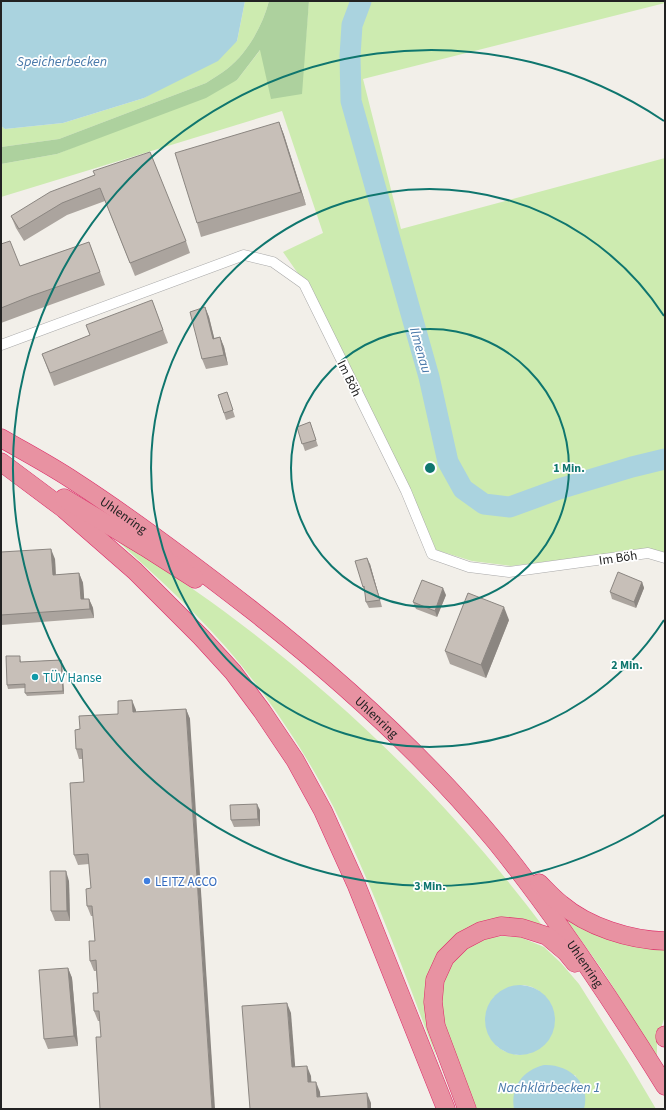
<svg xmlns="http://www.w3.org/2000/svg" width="666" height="1110" font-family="'Source Sans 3',sans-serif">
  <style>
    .grass { fill: #cdebb0; fill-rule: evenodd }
    .forest { fill: #add19e }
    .water { fill: #aad3df }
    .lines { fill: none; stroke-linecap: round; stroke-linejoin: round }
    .river { stroke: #aad3df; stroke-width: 21 }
    .street-casing { stroke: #a9a9a9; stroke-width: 11 }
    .highway-casing { stroke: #dc2a67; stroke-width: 19 }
    .street { stroke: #fff; stroke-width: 10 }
    .highway { stroke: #e892a2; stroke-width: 18 }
    .wall { fill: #aba49e }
    .shaded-wall { fill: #8b8681 }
    .building { fill: #c7bfb8; stroke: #8b8681 }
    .ring { fill: none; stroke: #0f766e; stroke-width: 2 }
    .culture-dot { fill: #0f9aa8; stroke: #fff; stroke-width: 1.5 }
    .shop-dot { fill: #3f7fe0; stroke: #fff; stroke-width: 1.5 }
    .labels { text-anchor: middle; stroke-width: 3.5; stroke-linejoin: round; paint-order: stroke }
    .street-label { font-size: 13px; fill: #222; stroke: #fff }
    .culture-label { font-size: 13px; fill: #0d838f; stroke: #fff; text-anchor: start }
    .shop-label { font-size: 13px; fill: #366cbe; stroke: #fff; text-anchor: start }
    .water-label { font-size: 14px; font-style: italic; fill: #4a7aab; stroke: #fff }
    .centre { fill: #0f766e; stroke: #fff; stroke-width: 2 }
    .ring-label { font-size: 12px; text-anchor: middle; font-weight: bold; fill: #0f766e; stroke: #fff; stroke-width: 3.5; stroke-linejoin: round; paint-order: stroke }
  </style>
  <rect width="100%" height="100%" fill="#f2efe9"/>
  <!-- grass -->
  <g class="grass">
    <path d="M245,1H269C263,25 247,54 227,69C221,74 213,78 206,83L59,139L1,147V126L5,129L63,123L144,98L237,41Z"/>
    <polygon points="309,1 665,1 665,3 363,79 401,229 665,158 665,554 648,549 511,566 472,561 436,550 410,489 313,295 283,252 323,233 282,111 1,197 1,164 57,154 237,80 261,49 301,94"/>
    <path d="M110,534C148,560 188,584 225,612C346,702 455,808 545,929L459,937L428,1026L436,1056L456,1109C417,1008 382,905 334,808C310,760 274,706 241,665C202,617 156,576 110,534Z"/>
    <polygon points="566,919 665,947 665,1016 657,1040 657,1057 603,971"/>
    <path d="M502,936L520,937L544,947L561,963L579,984L630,1065L656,1109H584L583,1090L575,1075L514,1107V1109H471L442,1024L441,982L450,962L467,947L483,939ZM524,985L532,987L539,991L531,1053L517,1055L504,1051L498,1047L494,1042L486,1019L487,1011L494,997L501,992Z"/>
  </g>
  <!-- forest -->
  <path class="forest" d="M269,1H309L302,94L271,99L260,50L237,80L206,98L57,154L1,164V147L59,139L206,83C213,78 221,74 227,69C247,54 263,25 269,1Z"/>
  <!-- water -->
  <g class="water">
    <polygon points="1,1 245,1 237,41 218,61 144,98 63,123 5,129 1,126"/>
    <circle cx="520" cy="1020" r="35"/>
    <path d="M544,1065C569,1064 591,1083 584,1109H514C510,1087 523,1070 544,1065Z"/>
  </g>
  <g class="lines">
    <!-- river -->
    <polyline class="river" points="361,1 352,25 350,56 351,101 429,377 448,462 463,489 484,504 510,507 559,489 632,467 665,459"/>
    <!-- street casing -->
    <g class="street-casing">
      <polyline id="street" points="1,345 244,255 273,262 304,284 406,491 432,554 469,567 509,572 648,553 665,558"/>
    </g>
    <!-- highway casing -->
    <g class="highway-casing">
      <g id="highway">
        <path id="s1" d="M1,438C25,452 50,465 74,481C136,521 195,566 253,611C341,680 425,756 496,842C558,919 613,1002 665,1086"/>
        <polyline points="1,462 64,509 135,571 201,637 233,672 262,711 295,760 323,811 356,884 446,1109"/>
        <polyline points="64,498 145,547 195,579"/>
        <path d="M539,883C546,890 553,898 561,904C588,927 630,940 665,941"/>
        <polyline points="665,1035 665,1038"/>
        <polyline points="467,1109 436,1026 433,1002 435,980 445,958 462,941 481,931 501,926 522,928 547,936 566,952 575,963"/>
      </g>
    </g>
    <!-- street -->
    <use href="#street" class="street"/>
    <!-- highway -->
    <use href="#highway" class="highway"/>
  </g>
  <!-- wall -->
  <g class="wall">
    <polygon points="279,122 284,135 306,205 201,237 197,223"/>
    <polygon points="94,175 186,241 190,253 135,276 105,201 67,215 24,241 16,228 11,216"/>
    <polygon points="89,242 105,285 36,310 1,323 1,244 20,266"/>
    <polygon points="152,300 168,343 54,386 42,354 90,335"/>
    <polygon points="205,307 209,317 214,338 220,337 224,347 228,365 206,369 202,359"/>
    <polygon points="227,392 235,417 226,420 218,395"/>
    <polygon points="310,422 318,446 305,451 297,427"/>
    <polygon points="1,552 55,559 56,575 79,573 83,583 84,599 89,599 93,608 94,618 1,625"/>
    <polygon points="370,564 382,607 369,608 366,602 365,593 363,587"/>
    <polygon points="642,582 644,588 636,608 612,599 610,592"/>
    <polygon points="446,595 437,617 416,609 413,602"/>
    <polygon points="509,620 486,678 450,664 445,651"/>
    <polygon points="21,659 21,662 61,660 62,663 64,694 27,696 25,693 25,688 8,689 7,685"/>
    <polygon points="186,709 190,719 101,1037 100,1021 98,1021 94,1011 98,993 96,971 94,971 90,961 95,941 93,916 91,916 87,906 91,888 89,864 78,865 74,855 84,782 82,759 79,759 76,749 80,729 118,714 136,710 136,712"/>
    <polygon points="260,810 260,826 234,827 231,820"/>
    <polygon points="69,881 70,921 55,921 51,911"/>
    <polygon points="68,968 72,978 78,1046 48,1049 44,1039"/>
  </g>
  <!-- shaded-wall -->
  <g class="shaded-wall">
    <polygon points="279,122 284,135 306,205 301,192"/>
    <polygon points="205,307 209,317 217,349 213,339"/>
    <polygon points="220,337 224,347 228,365 224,355"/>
    <polygon points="51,549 55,559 56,585 53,575"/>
    <polygon points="367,558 370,564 382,607 380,600"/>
    <polygon points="79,573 83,583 85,609 81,599"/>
    <polygon points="642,582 644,588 636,608 634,602"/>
    <polygon points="443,588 446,595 437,617 435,611"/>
    <polygon points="89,599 93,608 94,618 90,609"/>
    <polygon points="504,607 509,620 486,678 481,665"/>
    <polygon points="61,660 62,663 64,694 63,691"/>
    <polygon points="132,700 136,710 136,722 133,712"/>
    <polygon points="186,709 190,719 215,1109 212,1109"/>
    <polygon points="257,804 260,810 260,826 258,819"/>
    <polygon points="66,871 69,881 70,921 67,911"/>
    <polygon points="68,968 72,978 78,1046 74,1036"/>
    <polygon points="287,1003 291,1013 296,1077 292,1067"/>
    <polygon points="307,1066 311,1076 312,1092 308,1082"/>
    <polygon points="316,1082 320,1092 321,1107 317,1097"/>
    <polygon points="367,1093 371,1103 371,1109 368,1109"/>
  </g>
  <!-- building -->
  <g class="building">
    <polygon points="279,122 301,192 197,223 175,153"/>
    <polygon points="150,152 186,241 130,263 100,188 62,203 19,229 11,216 50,192 95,175 93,171"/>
    <polygon points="10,241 20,266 89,242 100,272 31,296 1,308 1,244"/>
    <polygon points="152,300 163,330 50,373 42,354 90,335 86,325"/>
    <polygon points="205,307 213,339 220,337 224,355 202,359 190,312"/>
    <polygon points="227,392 233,410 224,413 218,395"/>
    <polygon points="310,422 316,440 302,444 297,427"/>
    <polygon points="51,549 53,575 79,573 81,599 89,599 90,609 1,615 1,552"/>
    <polygon points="367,558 380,600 366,602 364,586 363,587 355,561"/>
    <polygon points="618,572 642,582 634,602 610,592"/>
    <polygon points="422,580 443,588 435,611 413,602"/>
    <polygon points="468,593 504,607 481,665 445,651"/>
    <polygon points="6,656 20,656 20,662 61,660 63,691 25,693 25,684 7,685"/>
    <polygon points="132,700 133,712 186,709 212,1109 100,1109 96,1037 101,1037 99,1011 94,1011 93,993 98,993 96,960 90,961 89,941 95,941 92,906 87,906 86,889 91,888 88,854 74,855 70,783 84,782 82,749 76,749 75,730 80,729 79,716 118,714 118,701"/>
    <polygon points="257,804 258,819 231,820 230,805"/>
    <polygon points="50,871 66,871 67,911 51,911"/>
    <polygon points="68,968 74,1036 44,1039 39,970"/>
    <polygon points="287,1003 292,1067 307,1066 308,1082 316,1082 317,1097 367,1093 368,1109 250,1109 242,1006"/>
  </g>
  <!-- distance rings -->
  <g class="ring">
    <circle cx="430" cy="468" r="139"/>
    <path d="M664 620A279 279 0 1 1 664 316"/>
    <path d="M664 815A418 418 0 1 1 664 121"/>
  </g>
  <!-- markers -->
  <circle class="culture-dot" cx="35" cy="677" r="4"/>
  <circle class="shop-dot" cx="147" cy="881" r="4"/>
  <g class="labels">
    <!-- street labels -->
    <g class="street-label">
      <text transform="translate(350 378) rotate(64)" y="5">Im Böh</text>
      <text dy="5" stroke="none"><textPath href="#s1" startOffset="145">Uhlenring</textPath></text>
      <text transform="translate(618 557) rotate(-8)" y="5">Im Böh</text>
      <text dy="5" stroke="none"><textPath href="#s1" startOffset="469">Uhlenring</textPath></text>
      <text dy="5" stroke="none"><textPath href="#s1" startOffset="793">Uhlenring</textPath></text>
    </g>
    <!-- culture labels -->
    <g class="culture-label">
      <text x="43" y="682">TÜV Hanse</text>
    </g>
    <!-- shop labels -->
    <g class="shop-label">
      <text x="155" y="886">LEITZ ACCO</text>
    </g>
    <!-- water labels -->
    <g class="water-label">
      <text x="62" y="66">Speicherbecken</text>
      <text transform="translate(421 350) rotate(74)" y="5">Ilmenau</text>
      <text x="549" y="1092">Nachklärbecken 1</text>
    </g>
  </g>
  <circle cx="430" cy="468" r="6" class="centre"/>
  <g class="ring-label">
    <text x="569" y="472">1 Min.</text>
    <text x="627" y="669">2 Min.</text>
    <text x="430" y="890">3 Min.</text>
  </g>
  <!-- border -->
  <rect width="666" height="1110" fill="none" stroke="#222222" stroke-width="4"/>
</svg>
